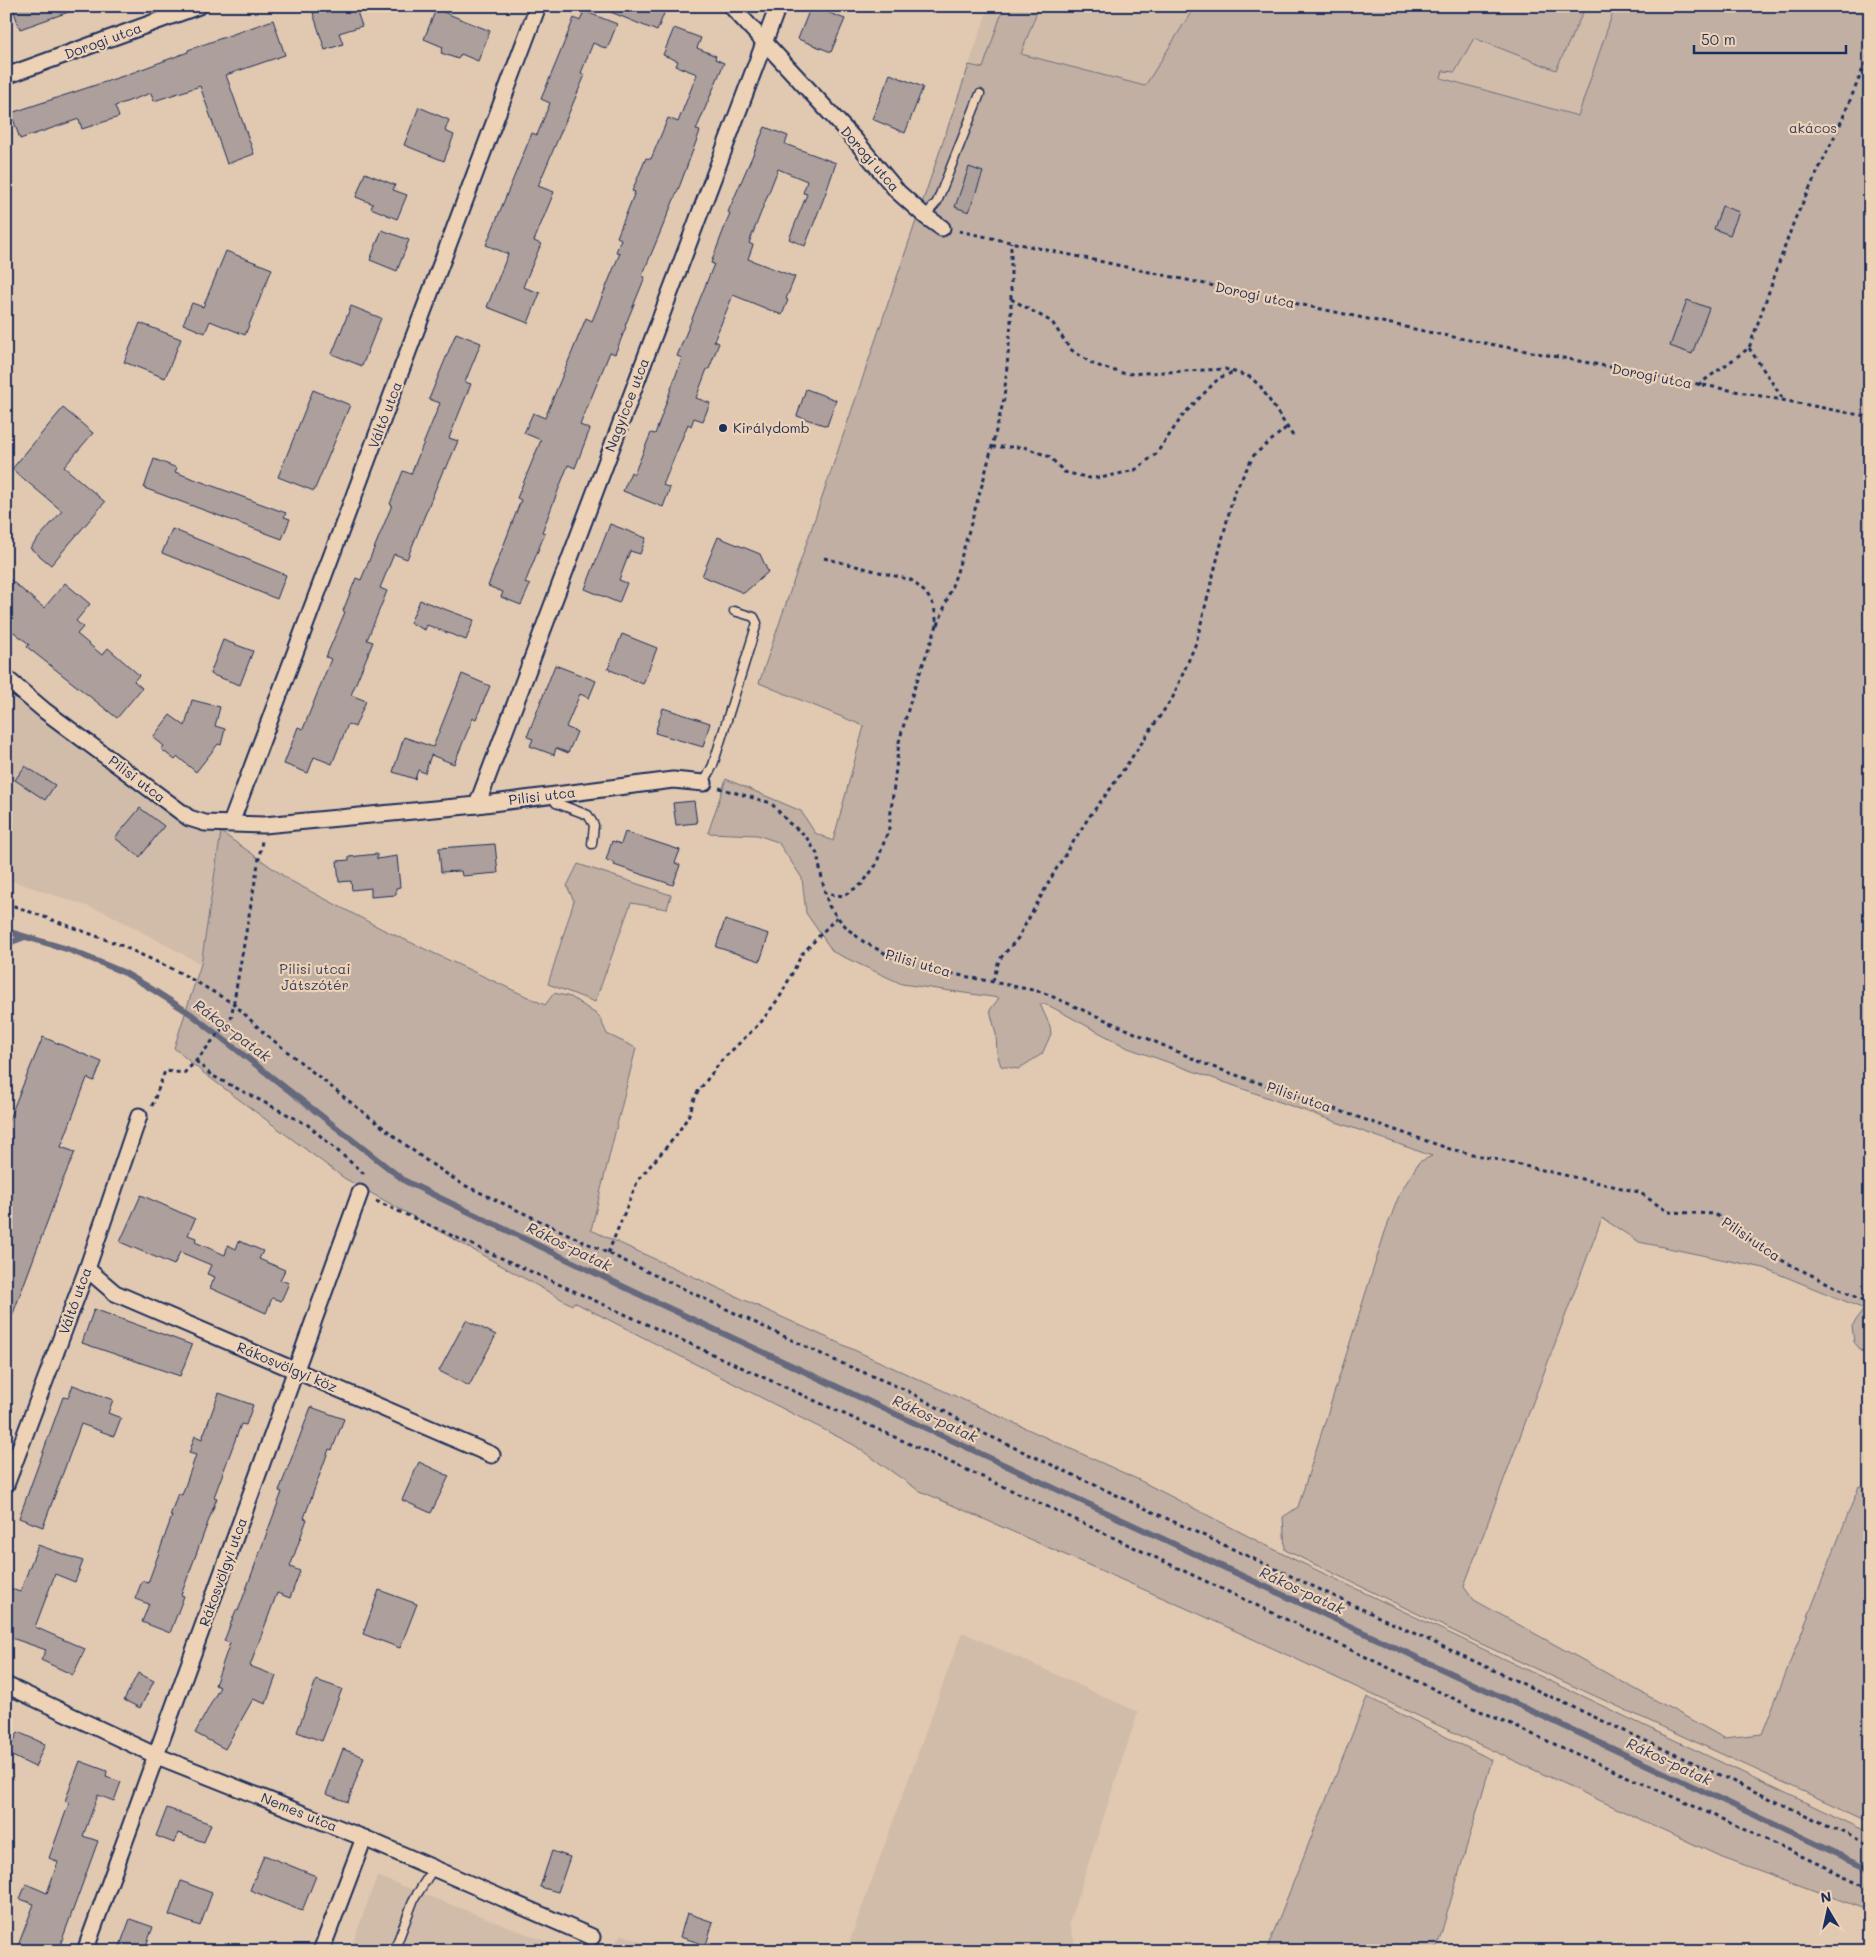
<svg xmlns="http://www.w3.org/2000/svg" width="1876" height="1957" viewBox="0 0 1876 1957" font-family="Mali,sans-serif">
	<rect width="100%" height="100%" fill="#e1c8b0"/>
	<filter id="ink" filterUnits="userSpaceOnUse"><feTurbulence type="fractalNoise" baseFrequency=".02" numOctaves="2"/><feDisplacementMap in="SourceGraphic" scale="10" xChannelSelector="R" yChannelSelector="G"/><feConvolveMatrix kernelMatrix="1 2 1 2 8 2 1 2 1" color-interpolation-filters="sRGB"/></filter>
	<g filter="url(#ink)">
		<g fill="#d1bcaa">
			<polygon points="989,6 1237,6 1198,118 969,65"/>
			<polygon points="1464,6 1615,6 1579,116 1441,78"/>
			<polygon points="6,687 187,824 221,832 201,964 105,912 6,879"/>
			<polygon points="962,1632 1138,1712 1069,1923 1077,1951 846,1951"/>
			<polygon points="377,1876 571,1951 350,1951"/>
			<polygon points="621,1934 668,1951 611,1951"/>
		</g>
		<g fill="#c0afa2" stroke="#6e6f80">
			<polygon points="1004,6 1039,6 1021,54 1145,86 1195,6 1586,6 1556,70 1474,38 1455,72 1443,71 1441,78 1578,116 1615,6 1870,6 1870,1361 1854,1342 1852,1326 1864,1309 1764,1268 1639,1242 1602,1218 1464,1586 1474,1600 1724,1738 1762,1734 1859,1486 1870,1490 1870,1822 1464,1636 1285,1550 1283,1517 1298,1507 1385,1232 1400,1193 1419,1162 1432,1156 1128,1048 1046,1004 1040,1004 1050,1026 1051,1034 1042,1054 1018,1069 1001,1066 997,1053 996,1034 990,1010 999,998 902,984 833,952 806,913 802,878 778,842 757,835 708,833 726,779 801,811 815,833 833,841 864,726 759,683 969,65 983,68"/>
			<polygon points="221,832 291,881 384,930 545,1005 554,993 571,997 599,1016 607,1034 636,1048 591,1230 1137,1479 1285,1555 1870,1833 1870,1911 1717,1855 1197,1613 918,1490 854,1445 574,1302 572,1305 344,1178 201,1071 174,1048 201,964"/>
			<polygon points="578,864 671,895 667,909 631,903 595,1002 548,984 574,901 567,886"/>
			<polygon points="1367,1697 1492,1760 1436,1951 1266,1951"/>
		</g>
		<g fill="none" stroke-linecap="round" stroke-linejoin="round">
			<g stroke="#66697d" stroke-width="6">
				<polyline points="6,931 67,949 99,962 125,973 147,986 191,1014 405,1181 647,1298 1870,1869"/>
				<polyline points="6,944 25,937"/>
			</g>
		</g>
		<g fill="#ad9f9b" stroke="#1b2f5e">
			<polygon points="12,6 76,6 77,9 20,29"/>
			<polygon points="322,6 355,6 362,26 339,33 343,44 325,50 313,13 323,10"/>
			<polygon points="596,6 667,6 657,31"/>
			<polygon points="811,6 845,19 831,52 798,39"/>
			<polygon points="436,9 490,31 478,61 461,54 458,59 441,53 443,47 424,39"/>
			<polygon points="584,11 617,24 607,49 593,43 581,73 585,75 538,186 554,192 534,241 541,244 523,287 540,293 528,323 487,307 508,254 486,245 532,133 537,135 550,103 541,99 556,63 574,18 580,21"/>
			<polygon points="273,20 285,55 226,75 254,154 227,164 200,86 154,101 151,93 115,106 119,117 82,129 79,119 20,139 11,113 126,75 188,52 188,50"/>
			<polygon points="674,28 701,38 697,48 716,56 715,59 724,63 696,130 700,131 680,185 642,276 645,277 625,326 626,327 615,354 610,352 580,425 590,429 575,468 568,465 542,532 545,533 525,583 530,585 521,605 501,597 503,592 488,586 521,500 517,498 541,440 524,433 533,413 545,418 586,318 592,321 620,253 616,252 621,239 617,237 635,192 632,191 646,158 651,159 668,118 678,122 697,74 676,66 678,61 663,55"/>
			<polygon points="890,74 923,87 905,133 872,119"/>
			<polygon points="419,107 449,120 445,131 454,135 444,161 404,145"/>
			<polygon points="765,127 788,136 785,144 836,163 825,195 805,246 789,239 807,194 803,193 807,181 778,169 749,243 753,245 748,259 795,277 786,299 788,300 782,315 733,295 714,341 719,343 709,369 707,369 696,398 710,403 703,421 694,418 691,426 688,424 663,485 670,488 663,507 623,491 631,472 634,474 651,433 655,434 682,358 677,356 714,264 711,263 730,213 728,212"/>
			<polygon points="969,167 983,172 969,212 955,207"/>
			<polygon points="365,173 395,185 393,190 407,195 397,219 371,208 373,204 356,197"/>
			<polygon points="1722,206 1739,212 1730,235 1714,229"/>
			<polygon points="382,230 409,240 397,271 370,260"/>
			<polygon points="226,251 272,269 245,335 210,321 205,333 183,324 192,303 203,307"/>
			<polygon points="1687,300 1709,308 1692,354 1670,346"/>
			<polygon points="351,306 381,318 362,366 332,354"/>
			<polygon points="140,323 181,339 165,378 124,362"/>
			<polygon points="456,333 481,343 465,382 471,384 449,438 458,441 446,469 444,468 407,559 394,554 380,588 387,591 367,640 373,642 351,695 366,701 355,727 348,724 332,764 314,757 308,773 284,764 298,727 303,729 331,659 326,657 345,612 343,611 356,578 361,580 392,505 390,504 403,471 411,474 440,403 429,399"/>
			<polygon points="806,389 836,400 827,426 797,416"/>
			<polygon points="313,390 350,405 314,491 278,477"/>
			<polygon points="63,408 93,433 64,467 105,502 51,565 30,548 62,511 12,469"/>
			<polygon points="154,459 177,468 175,472 286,513 284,517 290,519 282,539 144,488"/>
			<polygon points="610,524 646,538 640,554 630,551 619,580 627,583 619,603 585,589"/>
			<polygon points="172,529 286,575 277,599 162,553"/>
			<polygon points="718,537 760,554 768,572 744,593 702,576"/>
			<polygon points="6,576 44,608 65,583 90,604 76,621 83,627 77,634 102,655 108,648 139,675 134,681 142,688 117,718 27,647 29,644 6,626"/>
			<polygon points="420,600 474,620 466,640 427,625 425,630 410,623"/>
			<polygon points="622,634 657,648 643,684 608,669"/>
			<polygon points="223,640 253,651 240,685 210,674"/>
			<polygon points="555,665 596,681 589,698 580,694 566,727 577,732 568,753 556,748 554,755 530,746 533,739 527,737"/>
			<polygon points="462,674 490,686 476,719 473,718 454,764 431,755 425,773 418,770 415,779 393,772 404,737 433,747"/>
			<polygon points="192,700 220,707 215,726 225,729 221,745 218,744 196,772 178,757 175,760 161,749 164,746 153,737 170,715 185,726"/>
			<polygon points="663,708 710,723 703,747 655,733"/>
			<polygon points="25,766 55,785 45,800 15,780"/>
			<polygon points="694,801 697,823 676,825 673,803"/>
			<polygon points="140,808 164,826 140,857 115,838"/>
			<polygon points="625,832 680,850 675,863 680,865 673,885 614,865 615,863 606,860 612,841 621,844"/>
			<polygon points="495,844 498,873 462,876 461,871 441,872 439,848"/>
			<polygon points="377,854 377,859 397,856 400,887 396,888 396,895 371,897 371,888 352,890 351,881 339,882 337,861 349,860 349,857"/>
			<polygon points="725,920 769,934 760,961 716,947"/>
			<polygon points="43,1037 102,1062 94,1081 87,1078 61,1147 75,1152 62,1182 8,1327 6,1327 6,1126"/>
			<polygon points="141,1195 195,1219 188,1235 196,1238 195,1242 225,1255 228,1245 236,1249 239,1241 263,1251 259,1259 285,1270 280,1280 289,1283 281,1301 272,1298 266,1313 210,1288 215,1277 207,1274 211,1265 180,1252 174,1265 120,1242"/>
			<polygon points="94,1309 192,1345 180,1376 82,1343"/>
			<polygon points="466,1320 496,1335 469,1386 439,1371"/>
			<polygon points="73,1385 113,1400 108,1413 121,1418 114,1436 81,1424 43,1527 19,1518 63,1397 68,1398"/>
			<polygon points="219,1393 253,1405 246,1425 241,1424 214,1497 217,1498 181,1595 184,1596 170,1633 142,1622 149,1604 135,1599 142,1581 148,1583 172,1516 170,1516 178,1493 182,1495 196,1455 189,1453 195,1436 202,1439"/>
			<polygon points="311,1407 344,1419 332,1450 329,1449 304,1518 307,1519 290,1567 300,1571 290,1598 277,1593 250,1666 276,1676 266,1704 253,1699 225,1749 195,1733 220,1687 215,1685 230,1643 224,1641 236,1610 238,1611 282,1492 279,1491"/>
			<polygon points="419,1462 449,1476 431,1513 402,1500"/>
			<polygon points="38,1545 83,1561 75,1582 55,1574 35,1627 85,1649 73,1675 41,1660 46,1650 6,1636 6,1587 20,1592"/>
			<polygon points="379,1590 417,1604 400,1648 363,1634"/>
			<polygon points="138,1673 154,1681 140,1708 124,1700"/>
			<polygon points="316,1680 342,1689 322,1741 297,1732"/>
			<polygon points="18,1732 45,1744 35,1767 8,1754"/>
			<polygon points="343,1749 364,1757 348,1802 326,1794"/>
			<polygon points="80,1761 107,1771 106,1777 121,1782 114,1801 98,1795 83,1836 98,1841 58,1951 16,1951 34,1904 20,1899 26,1884 47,1893 58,1862 49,1858 69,1803 65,1801"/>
			<polygon points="167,1808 211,1824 204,1842 178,1833 174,1843 156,1836"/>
			<polygon points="552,1851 570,1857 558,1892 540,1887"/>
			<polygon points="264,1855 316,1876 302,1911 250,1890"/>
			<polygon points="181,1881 212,1893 200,1926 169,1915"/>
			<polygon points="687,1913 713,1922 706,1945 680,1937"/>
			<polygon points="130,1919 153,1927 144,1951 118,1951"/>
		</g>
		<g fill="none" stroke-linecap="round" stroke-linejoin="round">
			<defs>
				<g id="service">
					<polyline points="925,216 937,202 980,94"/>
					<polyline points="704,783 713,765 757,623 754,617 734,611"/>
					<polyline points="551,795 556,803 588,815 594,825 592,844"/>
					<polyline points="394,1951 414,1899 433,1869"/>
				</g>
				<g id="minor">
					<polyline points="731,6 855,140 898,192 925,216 942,228"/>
					<polyline points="6,76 199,6"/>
					<polyline points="6,678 45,711 189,818 205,823 264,825 477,805 673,780 704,783"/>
					<polyline points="477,805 778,6"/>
					<polyline points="231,823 538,6"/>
					<polyline points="87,1269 115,1293 492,1455"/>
					<polyline points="6,1485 87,1269 139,1116"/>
					<polyline points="6,1685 157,1756 364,1838 592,1937"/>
					<polyline points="85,1951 360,1193"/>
					<polyline points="321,1951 364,1838"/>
				</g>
			</defs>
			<use href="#service" stroke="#1b2f5e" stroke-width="11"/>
			<use href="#minor" stroke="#1b2f5e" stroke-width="19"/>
			<g stroke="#1b2f5e" stroke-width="3" stroke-dasharray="4 4" stroke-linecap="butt">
				<polyline points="959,231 1433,333 1870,417"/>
				<polyline points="1011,299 1052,322 1070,349 1093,364 1108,369 1126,374 1225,369 1250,377 1260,386 1293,436"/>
				<polyline points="1749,348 1783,399"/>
				<polyline points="1698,385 1749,348 1794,221 1839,127 1870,52"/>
				<polyline points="992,447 1024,447 1050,457 1064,472 1090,478 1105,477 1135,470 1156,454 1184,414 1219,378 1234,372"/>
				<polyline points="824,558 911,580 926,593 934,606 937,625 913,692 899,742 889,828 876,865 862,884 843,896 825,893"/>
				<polyline points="938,625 957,572 984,478 1004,399 1011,322 1011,242"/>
				<polyline points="719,788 771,803 789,823 805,835 817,854 825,893 829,906 837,917 849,930 864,942 894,958 939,971 1042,992 1210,1066 1450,1149 1639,1192 1668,1212 1715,1214 1771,1255 1870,1304"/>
				<polyline points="6,903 118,944 181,973 234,1004 263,1032 354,1105 424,1159 462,1184 834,1360 908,1391 985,1434 1870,1845"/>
				<polyline points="993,981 999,960 1018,938 1055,871 1089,817 1111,788 1173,697 1196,643 1234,493 1254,455 1287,427"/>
				<polyline points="196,1061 211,1075 308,1125 363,1173 363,1178"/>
				<polyline points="152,1106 165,1071 184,1073 196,1061 231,1018 262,841"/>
				<polyline points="376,1201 1055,1510 1478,1710 1700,1809 1870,1888"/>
				<polyline points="608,1253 638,1180 675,1137 688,1117 697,1093 722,1060 762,1021 781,995 802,954 837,917"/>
			</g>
			<use href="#service" stroke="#eed2b5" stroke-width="8"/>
			<use href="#minor" stroke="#eed2b5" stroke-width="15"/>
		</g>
	</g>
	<circle fill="#1b2f5e" stroke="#eed2b5" stroke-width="2" cx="723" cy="428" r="5"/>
	<g text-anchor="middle" stroke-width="4.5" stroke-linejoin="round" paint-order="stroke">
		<g font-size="14" fill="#1b2f5e" stroke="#eed2b5">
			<text transform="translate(103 41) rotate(-20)" y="5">Dorogi utca</text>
			<text transform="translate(870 159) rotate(49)" y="5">Dorogi utca</text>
			<text transform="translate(1255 295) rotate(12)" y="5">Dorogi utca</text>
			<text transform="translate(1652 376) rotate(11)" y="5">Dorogi utca</text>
			<text transform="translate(627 405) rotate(-69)" y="5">Nagyicce utca</text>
			<text transform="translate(385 415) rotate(-69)" y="5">Váltó utca</text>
			<text transform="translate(137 779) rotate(37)" y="5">Pilisi utca</text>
			<text transform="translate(542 796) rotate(-7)" y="5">Pilisi utca</text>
			<text transform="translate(918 963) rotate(16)" y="5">Pilisi utca</text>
			<text transform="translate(1299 1097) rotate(19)" y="5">Pilisi utca</text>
			<text transform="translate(1751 1239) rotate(34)" y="5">Pilisi utca</text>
			<text transform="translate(75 1301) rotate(-70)" y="5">Váltó utca</text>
			<text transform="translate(287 1367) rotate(23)" y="5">Rákosvölgyi köz</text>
			<text transform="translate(223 1572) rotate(-70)" y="5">Rákosvölgyi utca</text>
			<text transform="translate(299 1812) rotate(22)" y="5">Nemes utca</text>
		</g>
		<g font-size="14" fill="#344268" stroke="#eed2b5">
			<text x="1813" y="133">akácos</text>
			<text x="315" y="974">Pilisi utcai<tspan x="315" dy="16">Játszótér</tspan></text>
		</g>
		<g font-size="14" fill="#1b2f5e" stroke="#eed2b5" text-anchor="start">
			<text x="733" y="433">Királydomb</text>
		</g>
		<g font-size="15" font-style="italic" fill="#344268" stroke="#eed2b5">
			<text transform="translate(232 1031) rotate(37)" y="5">Rákos-patak</text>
			<text transform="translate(569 1247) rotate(26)" y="5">Rákos-patak</text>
			<text transform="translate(935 1419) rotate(25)" y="5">Rákos-patak</text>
			<text transform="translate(1302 1591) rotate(25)" y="5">Rákos-patak</text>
			<text transform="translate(1669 1762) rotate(25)" y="5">Rákos-patak</text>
		</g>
	</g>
	<rect width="1876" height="1957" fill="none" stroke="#eed2b5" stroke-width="25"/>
	<rect x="12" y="12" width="1851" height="1932" fill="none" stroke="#1b2f5e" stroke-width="2" filter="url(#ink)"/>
	<g transform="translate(1828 1910) rotate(351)" stroke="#eed2b5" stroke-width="4" paint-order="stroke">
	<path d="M0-4L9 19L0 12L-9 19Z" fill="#1b2f5e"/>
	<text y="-8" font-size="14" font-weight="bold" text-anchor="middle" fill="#1b2f5e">N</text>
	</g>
	<path d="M1694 45v8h152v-8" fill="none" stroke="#1b2f5e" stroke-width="2.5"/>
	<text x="1701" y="45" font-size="15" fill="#1b2f5e" stroke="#eed2b5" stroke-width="4" paint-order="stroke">50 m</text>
</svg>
